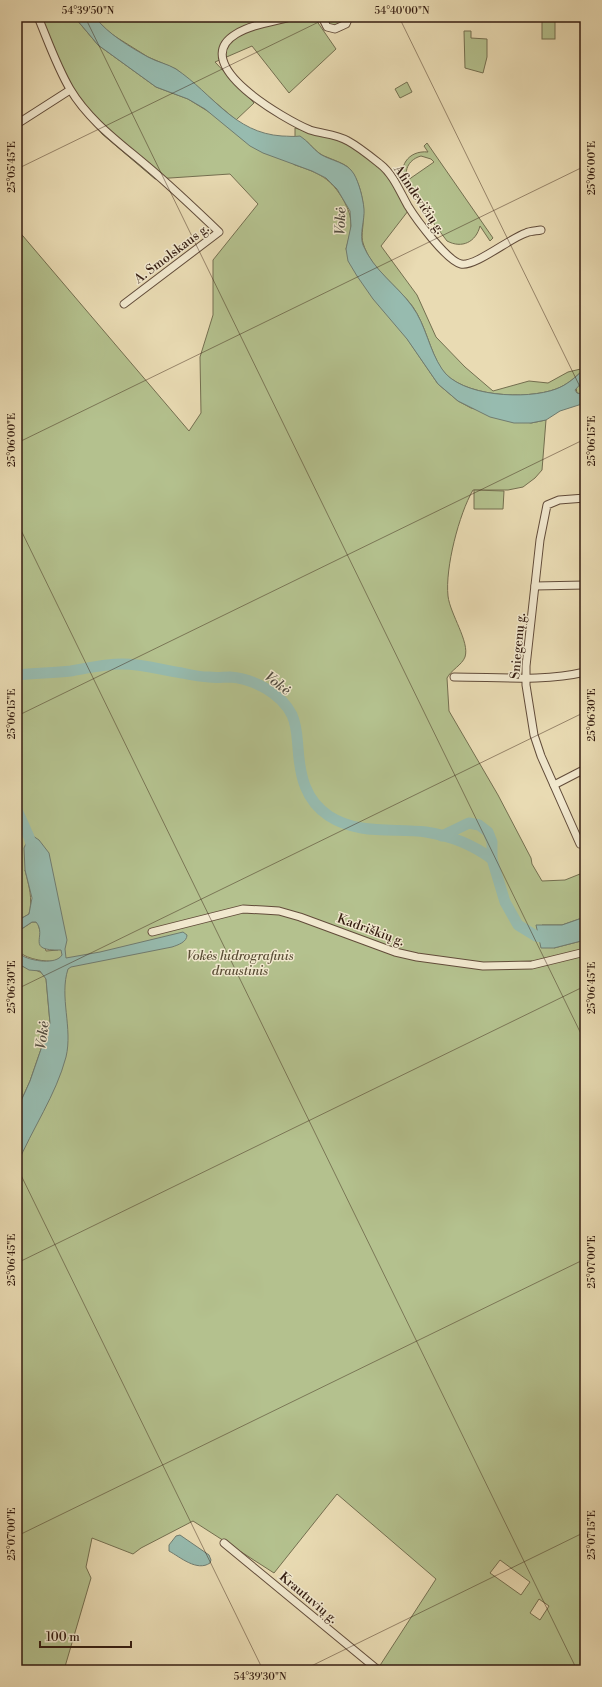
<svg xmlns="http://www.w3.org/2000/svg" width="602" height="1687" viewBox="0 0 602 1687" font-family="'Libre Bodoni',serif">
	<rect width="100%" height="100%" fill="#e9dbb3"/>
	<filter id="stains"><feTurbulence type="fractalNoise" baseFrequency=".005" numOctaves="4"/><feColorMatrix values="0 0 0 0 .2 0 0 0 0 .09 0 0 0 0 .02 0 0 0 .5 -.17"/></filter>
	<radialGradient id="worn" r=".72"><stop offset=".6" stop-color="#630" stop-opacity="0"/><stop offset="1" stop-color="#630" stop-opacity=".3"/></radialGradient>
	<g fill="#b4c18e" stroke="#746f50" fill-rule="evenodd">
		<path d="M36 17H76L77 20 98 45 156 87 188 99 295 165C319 173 331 178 344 201 348 209 351 215 351 225 351 233 348 241 346 249L438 384 458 401 471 408 531 423 546 420 542 470 535 478 523 487 508 490H473C459 514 445 568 448 596 450 614 470 642 465 657 462 665 451 670 447 678L449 711 498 795 531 858 532 864 542 881 565 880 585 872V917L562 925H542L554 948 585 940V1670H377L436 1579 337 1494 274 1573 193 1521 141 1548 133 1554 92 1538 86 1567 91 1578 64 1670H17V1146L61 1052 53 961C44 962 20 958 17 948 16 943 17 937 17 932L32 922H36L38 924 46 951 58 950 25 870C29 886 33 899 29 914L17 921V229L189 431 201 413 200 357 213 315V260L258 204 230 174 155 179 102 134 68 90ZM500 1560 530 1582 521 1595 490 1573ZM539 1599 549 1606 540 1620 530 1613Z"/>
		<polygon points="95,17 314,17 336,49 289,93 252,46 215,62 254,103 236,120 176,69 148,57 116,37 106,30"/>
		<path d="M324 17H344C341 24 337 26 329 25Z"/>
		<rect x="542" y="20" width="13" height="19"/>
		<polygon points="464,31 471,31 471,38 487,39 487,57 483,73 465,68"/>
		<polygon points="407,82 412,92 400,98 395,89"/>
		<path d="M295 128 344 142 378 166 388 177 408 211 381 246 417 295 436 337 465 367 493 391 529 381 548 383 568 372 585 368C576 377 567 385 556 389 527 400 462 397 442 370 430 352 426 326 413 307 397 285 371 270 363 243 361 236 363 229 363 222 365 205 361 182 349 168 344 163 328 158 322 155 309 147 311 140 295 137Z"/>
		<path d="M427 143 493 238 490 241 480 226C476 242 462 249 447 241L405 185C397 167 408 150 428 152L424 146ZM421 156 431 159 434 162 408 180C403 169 410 159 421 156Z"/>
		<polygon points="585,379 585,395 577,393 576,388"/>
		<polygon points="474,490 504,491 503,509 474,509"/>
		<path d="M17 963C27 971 40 967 46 978L50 1023 30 1081 17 1110Z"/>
	</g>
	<g fill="#97bbaf" stroke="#707c70">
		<path d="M76 17H95C108 34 130 47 148 57 157 62 168 64 176 69 213 94 234 133 282 136 288 136 294 137 300 136 308 141 313 149 320 154 331 161 347 162 354 174 359 183 363 198 364 209 365 220 359 234 363 245 374 271 396 284 412 306 426 325 429 350 442 369 460 397 527 400 556 389 567 385 576 377 585 368V379L575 390 577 393 585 395V403L560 411 546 420 531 423H514L490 417 458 401 438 384 407 339 373 299 357 276 348 261 346 249 351 226 350 211 337 189 326 178 312 171 263 153 250 146 205 109 188 99 156 87 98 45 77 20Z"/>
		<path d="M33 836 39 840 49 853 67 940 65 949 66 958 100 952 183 932 187 935C187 942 178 945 172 947L71 967 68 969C59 997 73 1028 66 1057 56 1095 32 1129 17 1165V1110L30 1081 50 1023 46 979 40 971 29 970 17 963V948C19 951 21 954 23 956 32 961 56 965 62 955L61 950C24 951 48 936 36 922H32L17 932V921L29 914 32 898 25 870 24 848 29 837Z"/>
		<polygon points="585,917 585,940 554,948 541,948 536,925 562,925"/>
		<path d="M180 1535 209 1555 211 1560 210 1563C197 1572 180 1557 169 1551V1545L176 1536Z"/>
	</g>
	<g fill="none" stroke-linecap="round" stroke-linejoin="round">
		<g stroke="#97bbaf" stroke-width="11">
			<path d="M17 675C35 673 53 673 71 671 88 668 105 664 122 664 143 664 162 670 182 673 191 675 200 677 209 677 216 678 223 677 230 677 254 679 281 693 292 715 297 726 297 737 298 748 300 776 305 800 329 816 358 835 394 828 426 832 452 836 472 844 492 859"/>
			<polyline points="17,810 29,837 33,851"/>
			<polyline points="442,836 469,823 479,825 488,832 492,842 492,859 505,902 518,925 536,936 553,939"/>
		</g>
		<defs>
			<g id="street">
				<path d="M38 17C48 41 57 67 70 89 89 121 120 143 147 166 172 187 195 209 219 232L124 304"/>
				<path d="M291 17C273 22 252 24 236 34 186 64 286 120 310 130 322 134 336 134 348 141 359 147 370 156 380 164 393 174 400 192 408 206 416 219 447 261 461 264 475 267 510 238 526 233 530 231 536 231 541 230"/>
				<polyline points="322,17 327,27 335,29 346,24 349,17"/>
				<polyline points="17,124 70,90"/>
				<polyline points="535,586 585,585"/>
				<path d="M454 677C497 677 543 682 585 672"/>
				<polyline points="554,785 585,769"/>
				<polyline points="580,844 541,756 534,735 526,685 526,666 540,540 547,505 559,500 585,498"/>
				<polyline points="152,932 243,909 263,910 279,911 300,917 395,952 417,957 483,966 532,965 585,952"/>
				<polyline points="224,1543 378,1670"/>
			</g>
		</defs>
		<use href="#street" stroke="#624c3a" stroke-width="9"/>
		<use href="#street" stroke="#f1e8ce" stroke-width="7"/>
	</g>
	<path fill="none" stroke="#351d11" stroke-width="1" stroke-opacity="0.45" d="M85 17 585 1042M399 17 585 397M17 169 329 17M17 443 585 166M17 522 577 1670M17 716 585 439M17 989 585 712M17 1167 263 1670M17 1263 585 986M17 1536 585 1259M303 1670 585 1532"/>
	<g text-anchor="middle" stroke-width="3" stroke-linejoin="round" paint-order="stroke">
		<g font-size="13" fill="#351d11" stroke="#f1e8ce">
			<text transform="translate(420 199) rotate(56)" y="5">Afindevičių g.</text>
			<text transform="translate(171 253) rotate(-37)" y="5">A. Smolskaus g.</text>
			<text transform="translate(517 646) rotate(-85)" y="5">Sniegenų g.</text>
			<text transform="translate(371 929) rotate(20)" y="5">Kadriškių g.</text>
			<text transform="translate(309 1597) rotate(40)" y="5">Krautuvių g.</text>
		</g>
		<g font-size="13" font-style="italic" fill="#5b4e36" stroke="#f1e8ce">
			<text x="240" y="960">Vokės hidrografinis<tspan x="240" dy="15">draustinis</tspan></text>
		</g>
		<g font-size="14" font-style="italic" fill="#524c40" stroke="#f1e8ce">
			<text transform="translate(340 221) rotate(-89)" y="5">Vokė</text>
			<text transform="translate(278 683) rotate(37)" y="5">Vokė</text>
			<text transform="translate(42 1035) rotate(-83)" y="5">Vokė</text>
		</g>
	</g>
	<rect width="602" height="1687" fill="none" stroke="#e9dbb3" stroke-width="44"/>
	<path d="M40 1641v6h91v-6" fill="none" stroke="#351d11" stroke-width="2"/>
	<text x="46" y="1641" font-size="12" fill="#351d11" stroke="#f1e8ce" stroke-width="3" paint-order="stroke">100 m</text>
	<rect x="22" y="22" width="558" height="1643" fill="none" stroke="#351d11" stroke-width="1.5"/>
	<g font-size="10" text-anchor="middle" fill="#351d11">
		<text x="88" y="14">54°39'50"N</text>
		<text x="402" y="14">54°40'00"N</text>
		<text transform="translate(11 167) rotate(-90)" y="4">25°05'45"E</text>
		<text transform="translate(591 168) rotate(-90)" y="4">25°06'00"E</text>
		<text transform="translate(11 440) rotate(-90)" y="4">25°06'00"E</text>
		<text transform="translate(591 441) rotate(-90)" y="4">25°06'15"E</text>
		<text transform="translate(11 714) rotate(-90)" y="4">25°06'15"E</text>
		<text transform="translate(591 715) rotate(-90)" y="4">25°06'30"E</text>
		<text transform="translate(11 987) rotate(-90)" y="4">25°06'30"E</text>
		<text transform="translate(591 988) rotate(-90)" y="4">25°06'45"E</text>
		<text transform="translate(11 1260) rotate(-90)" y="4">25°06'45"E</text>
		<text transform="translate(591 1262) rotate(-90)" y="4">25°07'00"E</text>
		<text transform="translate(11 1534) rotate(-90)" y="4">25°07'00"E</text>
		<text transform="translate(591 1535) rotate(-90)" y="4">25°07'15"E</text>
		<text x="260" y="1680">54°39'30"N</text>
	</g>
	<rect width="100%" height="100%" filter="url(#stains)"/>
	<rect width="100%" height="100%" fill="url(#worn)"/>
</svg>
